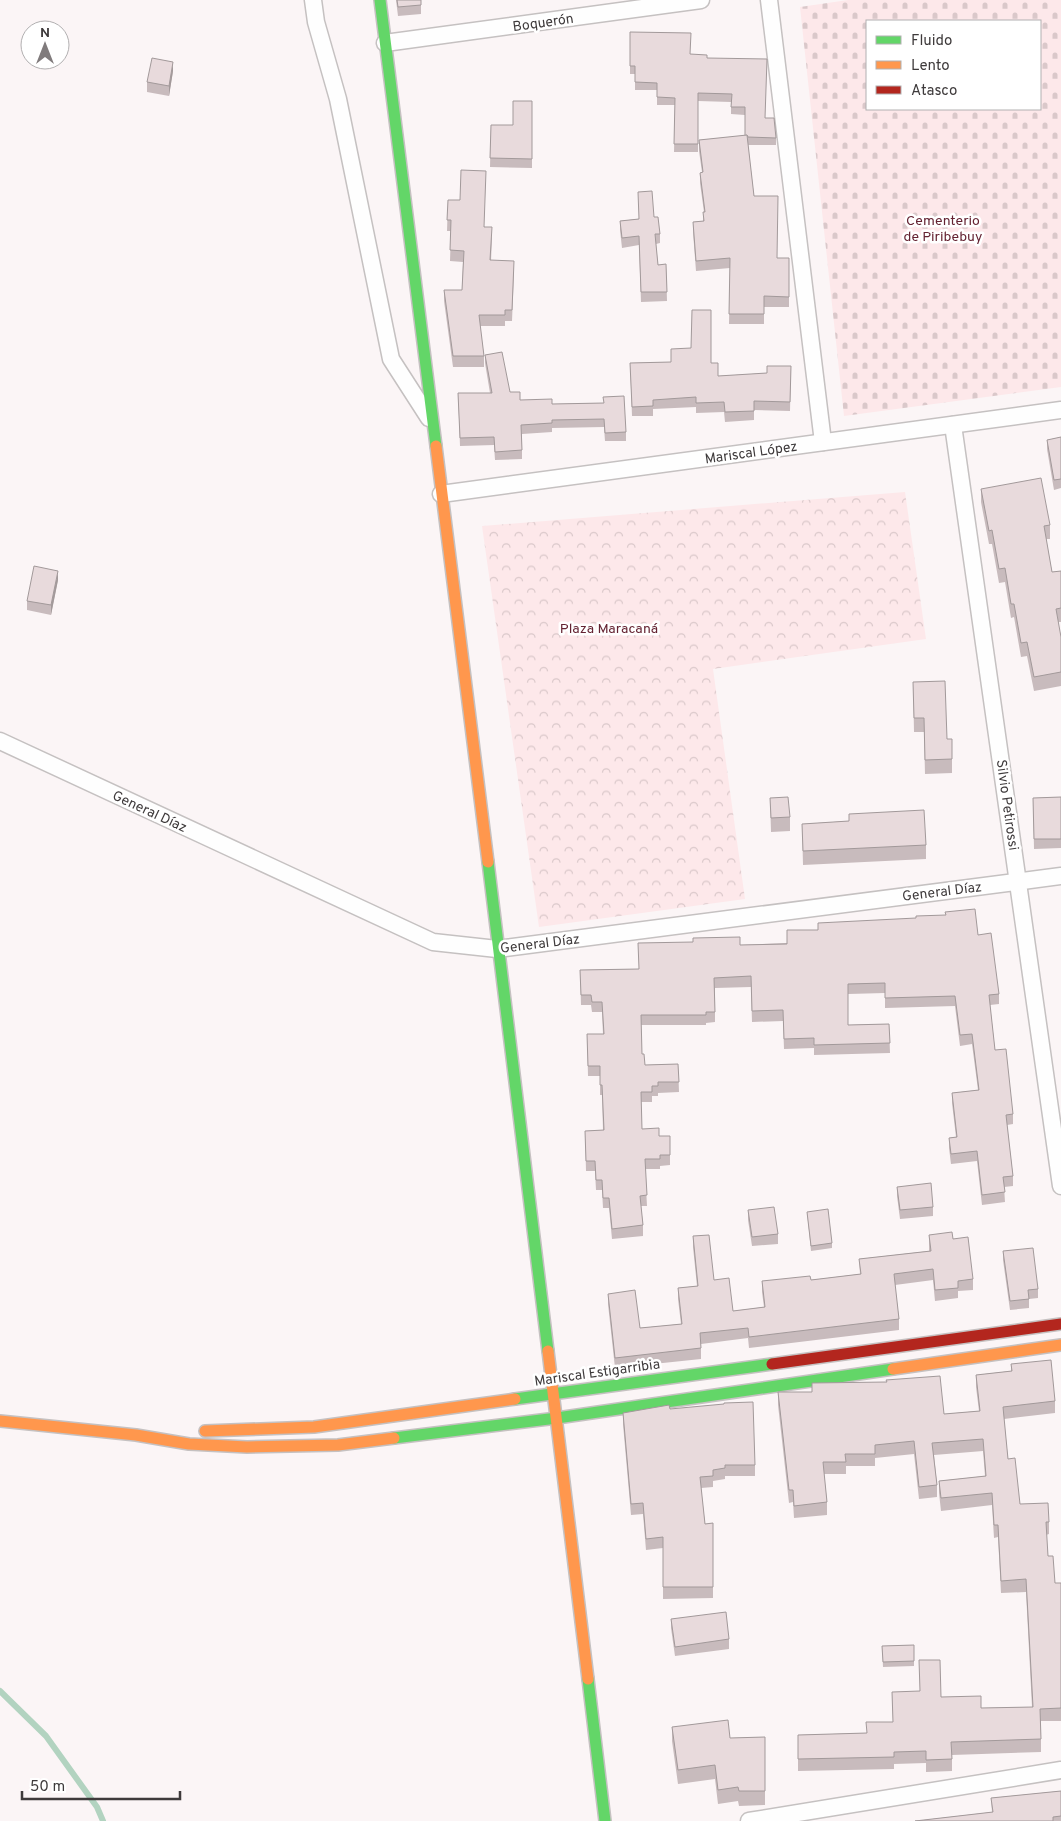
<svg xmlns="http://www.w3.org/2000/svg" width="1061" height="1821" viewBox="0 0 1061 1821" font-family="Overpass,sans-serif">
	<defs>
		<pattern id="cemetery-stones" width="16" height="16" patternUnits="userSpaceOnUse" patternTransform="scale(1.25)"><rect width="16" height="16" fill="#fde8ea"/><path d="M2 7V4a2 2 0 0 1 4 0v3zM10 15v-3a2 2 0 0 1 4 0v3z" fill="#dac8ca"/></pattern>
		<pattern id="park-crowns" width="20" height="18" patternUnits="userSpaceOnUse" patternTransform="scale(1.25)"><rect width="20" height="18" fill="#fde8ea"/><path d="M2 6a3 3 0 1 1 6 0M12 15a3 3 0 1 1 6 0" fill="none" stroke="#dac8ca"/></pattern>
	</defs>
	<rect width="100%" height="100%" fill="#fbf5f6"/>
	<path fill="url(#cemetery-stones)" fill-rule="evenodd" d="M848 0H1061V387L844 416 800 7ZM867 21H1040V109H867Z"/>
	<polygon fill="url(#park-crowns)" points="905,492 926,639 713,669 745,899 539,927 482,526"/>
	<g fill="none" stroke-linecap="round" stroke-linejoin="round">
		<polyline stroke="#b2d3c0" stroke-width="6" points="0,1691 46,1736 97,1807 103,1821"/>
		<defs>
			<g id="street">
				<polyline points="313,0 316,22 338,99 391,359 429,418"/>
				<polyline points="769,0 823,442"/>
				<polyline points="385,43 701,0"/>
				<polyline points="953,425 1061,1186"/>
				<polyline points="441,494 1061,410"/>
				<polyline points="0,741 433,942 497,949 1061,876"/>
				<polyline points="749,1821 1061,1770"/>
			</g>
			<g id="fast">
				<polyline points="380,0 436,446"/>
				<polyline points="488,862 548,1351"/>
				<polyline points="515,1399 772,1364"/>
				<polyline points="394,1438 557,1418 893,1369"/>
				<polyline points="588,1679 605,1821"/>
			</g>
			<g id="slow">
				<polyline points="436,446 488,862"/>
				<polyline points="548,1351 588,1679"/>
				<polyline points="893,1369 1061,1345"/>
				<polyline points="0,1421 136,1435 189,1444 247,1447 338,1445 394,1438"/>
				<polyline points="205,1431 314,1427 515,1399"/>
			</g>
			<polyline id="jam" points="772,1364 1061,1324"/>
		</defs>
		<use href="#street" stroke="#c5c1c1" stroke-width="19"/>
		<use href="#fast" stroke="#c5c1c1" stroke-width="14"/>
		<use href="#slow" stroke="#c5c1c1" stroke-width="14"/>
		<use href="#jam" stroke="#c5c1c1" stroke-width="14"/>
		<use href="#street" stroke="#fefefe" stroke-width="16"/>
		<use href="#fast" stroke="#63d668" stroke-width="11"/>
		<use href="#slow" stroke="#ff974d" stroke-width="11"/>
		<use href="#jam" stroke="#b3261e" stroke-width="11"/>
	</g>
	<g fill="#c8bbbd">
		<polygon points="396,0 421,0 421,14 398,16"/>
		<polygon points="630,32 690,54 707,58 765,118 776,138 776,145 748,145 754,196 777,258 789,258 789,307 764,307 764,324 729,324 730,268 696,271 693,232 693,222 703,221 704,212 700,183 700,173 702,172 699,151 699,140 745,136 745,115 731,114 731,102 698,101 698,152 674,152 675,105 657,105 657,90 635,90 635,74 630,74"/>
		<polygon points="173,71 169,96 147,92 147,82"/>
		<polygon points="532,101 532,168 490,167 491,125 513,125"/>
		<polygon points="448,200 485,227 492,238 491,261 514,272 512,321 505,321 505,326 480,326 484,356 484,367 453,367 444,301 444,290 462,290 463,262 450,261 451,231 447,231"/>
		<polygon points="654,217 660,234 660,243 656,244 658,265 666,264 667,301 641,302 639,245 622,248 620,230 620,221"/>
		<polygon points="671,349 711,363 718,376 767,373 791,366 790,411 754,410 754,420 725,422 724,412 696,413 696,407 653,409 653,416 632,416 630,363 671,362"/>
		<polygon points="485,355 510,392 520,400 552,404 603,403 626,432 626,441 605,441 604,427 552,428 552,432 522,434 522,459 495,460 494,445 460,446 458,393 490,393 485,363"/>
		<polygon points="1061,437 1061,488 1054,490 1047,449 1047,440"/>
		<polygon points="981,489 1050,525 1050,539 1046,539 1052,572 1061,571 1061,622 1058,622 1061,637 1061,686 1034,691 1027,656 1021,657 1014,617 1011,618 1005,582 999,583 992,544 989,544 981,502"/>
		<polygon points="58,580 51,615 27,610 27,601"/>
		<polygon points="913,682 947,739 952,759 952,773 925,774 924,732 914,732"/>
		<polygon points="1061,797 1061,848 1034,849 1033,798"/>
		<polygon points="770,798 790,817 790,831 771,832"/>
		<polygon points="849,821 926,845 926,859 803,865 802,824"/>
		<polygon points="978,935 999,994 999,1004 990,1005 995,1050 1013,1114 1013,1124 1007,1125 1013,1176 1013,1186 1004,1187 1005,1202 982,1205 977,1161 951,1164 949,1148 949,1138 956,1137 952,1103 952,1093 978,1090 972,1044 960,1046 955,1006 885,1008 885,993 848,994 848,1025 889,1024 890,1053 814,1055 814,1048 784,1049 783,1021 752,1022 751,987 715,988 715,1022 706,1023 706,1025 641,1025 642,1054 645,1065 678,1064 679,1092 658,1093 658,1096 652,1096 652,1102 641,1102 642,1129 659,1136 670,1136 670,1165 660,1166 660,1169 645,1169 647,1206 641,1206 643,1225 643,1236 612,1239 609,1208 603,1208 602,1190 596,1190 595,1171 586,1171 585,1131 603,1130 602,1095 600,1095 600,1076 588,1076 587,1034 603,1034 602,1012 592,1012 591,1005 581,1005 580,970 639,969 740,945"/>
		<polygon points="897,1187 933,1207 933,1216 900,1219 897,1196"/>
		<polygon points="748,1210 778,1234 778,1244 752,1246 748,1220"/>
		<polygon points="807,1212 832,1243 832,1248 811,1251"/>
		<polygon points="929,1235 953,1239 973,1279 973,1290 958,1291 958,1298 935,1301 933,1280 895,1285 899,1319 899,1330 749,1348 748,1338 701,1344 701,1359 615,1368 608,1304 608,1294 640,1328 681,1324 678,1299 678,1288 697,1286 693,1247 693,1236 714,1280 733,1311 764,1307 762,1292 762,1281 811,1280 860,1274 859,1259 929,1251"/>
		<polygon points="1003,1251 1038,1289 1038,1298 1029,1299 1029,1308 1010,1310 1003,1260"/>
		<polygon points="1011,1364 1055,1401 1055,1413 1004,1419 1008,1459 1020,1504 1049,1522 1049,1534 1046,1535 1048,1556 1055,1583 1061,1583 1061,1721 1041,1721 1041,1752 952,1755 952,1771 926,1772 926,1763 894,1764 894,1769 798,1771 798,1735 866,1733 893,1722 892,1692 941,1697 981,1708 1032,1707 1026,1592 1001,1593 998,1537 994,1538 992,1505 941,1511 939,1493 939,1481 985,1476 983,1451 934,1455 937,1485 937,1497 919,1499 914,1454 875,1458 875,1466 846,1466 846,1474 824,1474 827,1502 827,1515 794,1518 793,1502 789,1503 778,1405 778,1392 944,1414 979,1411 976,1387 976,1375 1011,1371"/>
		<polygon points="670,1409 755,1465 755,1476 725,1476 725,1479 713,1481 713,1487 701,1488 705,1524 713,1523 713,1598 663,1599 663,1548 646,1550 643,1514 631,1515 623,1424 623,1413"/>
		<polygon points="671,1619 729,1639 729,1649 675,1656 671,1628"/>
		<polygon points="914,1645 914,1666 883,1667 882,1646"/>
		<polygon points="672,1727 730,1738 765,1737 765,1805 739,1806 738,1801 718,1804 715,1779 678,1784 672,1741"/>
		<polygon points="1061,1791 1061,1821 915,1821 992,1812 991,1798"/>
	</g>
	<g fill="#a2999a">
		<polygon points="173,62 173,71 169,96 169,86"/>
		<polygon points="58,571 58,580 51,615 51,605"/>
	</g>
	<g fill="#e8dadc" stroke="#a2999a">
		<polygon points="397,0 421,0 421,5 398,7"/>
		<polygon points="630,32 691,33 690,54 707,55 707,58 767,59 765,118 774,118 776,138 748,137 747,135 745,136 745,107 731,107 732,94 698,93 698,144 674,144 675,98 657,97 657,83 635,82 635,66 630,66"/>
		<polygon points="152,58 173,62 169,86 147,82"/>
		<polygon points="513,101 532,101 532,159 490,158 491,125 513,125"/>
		<polygon points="747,135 754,196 778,196 777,258 789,258 789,297 764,296 764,314 729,314 730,258 696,261 693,222 704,221 703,212 705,212 700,173 703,172 699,140"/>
		<polygon points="461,170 486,171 484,227 492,227 490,260 514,261 512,310 505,310 505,315 479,315 484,356 453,356 444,290 462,290 464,251 450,250 451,220 447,220 448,200 460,200"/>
		<polygon points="652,191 654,217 658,217 660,234 655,234 658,265 666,264 667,292 641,292 639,236 622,238 620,221 639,219 638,192"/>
		<polygon points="692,310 711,310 711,363 718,363 718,376 767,373 767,366 791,366 790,402 754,401 754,411 725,412 724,402 696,403 696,397 653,400 653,406 632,407 630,363 671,362 671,349 691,348"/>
		<polygon points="502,352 510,392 520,392 520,400 552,399 552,404 604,403 603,397 624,396 626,432 605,433 604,419 552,420 552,423 521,425 522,450 495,452 494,437 460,438 458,393 492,393 485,355"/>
		<polygon points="1061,437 1061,479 1054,480 1047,440"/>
		<polygon points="1041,478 1050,525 1044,526 1052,572 1061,571 1061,608 1056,609 1061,637 1061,672 1034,677 1027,642 1021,643 1014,604 1011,604 1005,568 999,569 992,530 989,531 981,489"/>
		<polygon points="34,566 58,571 51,605 27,601"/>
		<polygon points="945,681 947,739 952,739 952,759 925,760 924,718 914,718 913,682"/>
		<polygon points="788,797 790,817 771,818 770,798"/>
		<polygon points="1061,797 1061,839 1034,839 1033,798"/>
		<polygon points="924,810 926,845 803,851 802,824 849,821 849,814"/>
		<polygon points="975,909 978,935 991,933 999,994 989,995 995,1050 1006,1049 1013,1114 1006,1115 1013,1176 1003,1177 1005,1192 982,1195 977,1151 951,1154 949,1138 957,1137 952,1093 979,1090 972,1034 960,1035 955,996 885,998 885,983 848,984 848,1025 889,1024 890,1043 814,1045 814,1038 784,1039 783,1010 752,1011 751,976 714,978 715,1012 706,1012 706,1015 641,1015 642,1054 644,1054 645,1065 678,1064 679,1082 658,1082 658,1086 652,1086 652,1092 641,1092 642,1129 659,1128 659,1136 670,1136 670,1155 660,1155 660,1159 645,1159 647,1195 640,1196 643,1225 612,1229 609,1198 603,1198 602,1180 596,1180 595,1161 586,1161 585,1131 604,1130 602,1085 600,1085 600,1066 588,1066 587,1034 604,1034 602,1002 592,1002 591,995 581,995 580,970 639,969 638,943 693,942 693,938 740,937 740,945 787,944 787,930 818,930 818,923 916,918 916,916 946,915 945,912"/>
		<polygon points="931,1183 933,1207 900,1210 897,1187"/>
		<polygon points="774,1207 778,1234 752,1237 748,1210"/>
		<polygon points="828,1209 832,1243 811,1246 807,1212"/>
		<polygon points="952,1232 953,1239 968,1237 973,1279 958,1281 958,1288 935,1290 933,1269 894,1274 899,1319 749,1337 748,1328 700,1333 701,1348 615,1358 608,1294 635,1290 640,1328 682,1324 678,1288 698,1286 693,1236 709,1235 714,1280 729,1278 733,1311 765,1307 762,1281 810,1276 811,1280 861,1274 859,1259 931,1251 929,1235"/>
		<polygon points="1033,1248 1038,1289 1028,1290 1029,1299 1010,1301 1003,1251"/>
		<polygon points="1051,1360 1055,1401 1003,1407 1008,1459 1015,1458 1020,1504 1048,1503 1049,1522 1046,1522 1048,1556 1053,1556 1055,1583 1061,1583 1061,1708 1040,1709 1041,1739 951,1742 952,1759 926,1760 926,1751 894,1752 894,1757 798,1759 798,1735 867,1733 866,1722 893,1722 892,1692 920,1691 919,1660 940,1660 941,1697 981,1696 981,1708 1033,1707 1026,1579 1001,1581 998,1525 994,1525 992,1493 941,1498 939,1481 986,1476 983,1439 932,1443 937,1485 919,1487 914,1441 875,1445 875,1454 845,1454 846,1462 823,1462 827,1502 794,1506 793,1490 789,1490 778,1392 812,1392 812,1383 887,1382 886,1380 940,1376 944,1414 980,1411 976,1375 1012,1371 1011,1364"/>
		<polygon points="753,1402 755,1465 725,1465 725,1468 713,1470 713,1476 700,1477 705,1524 713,1523 713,1587 663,1587 663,1537 646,1539 643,1503 631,1504 623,1413 669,1405 670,1409 724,1404 724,1403"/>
		<polygon points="726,1612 729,1639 675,1647 671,1619"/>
		<polygon points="914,1645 914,1661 883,1662 882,1646"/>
		<polygon points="728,1720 730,1738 765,1737 765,1791 739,1791 738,1787 718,1790 715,1765 678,1770 672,1727"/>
		<polygon points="1061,1791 1061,1816 1053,1817 1053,1821 915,1821 993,1812 991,1798"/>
	</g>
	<g text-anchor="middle" stroke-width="5" stroke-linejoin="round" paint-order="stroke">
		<g font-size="14" fill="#3e3a3b" stroke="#fff">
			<text transform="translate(543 22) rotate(-8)" y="5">Boquerón</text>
			<text transform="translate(751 452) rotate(-8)" y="5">Mariscal López</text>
			<text transform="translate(1008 805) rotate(82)" y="5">Silvio Petirossi</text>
			<text transform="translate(150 811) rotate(25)" y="5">General Díaz</text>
			<text transform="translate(942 891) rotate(-7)" y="5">General Díaz</text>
			<text transform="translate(540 943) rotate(-7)" y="5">General Díaz</text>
			<text transform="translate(597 1372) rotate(-8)" y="5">Mariscal Estigarribia</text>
		</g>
		<g font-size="14" fill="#642332" stroke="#fff">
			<text x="943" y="225">Cementerio<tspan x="943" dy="16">de Piribebuy</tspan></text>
			<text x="609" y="633">Plaza Maracaná</text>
		</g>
	</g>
	<rect x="866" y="20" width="175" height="90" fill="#ffffff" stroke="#b2b0b1"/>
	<rect x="876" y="36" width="25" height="8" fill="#63d668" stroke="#b2b0b1"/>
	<text x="911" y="45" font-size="15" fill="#3e3a3b">Fluido</text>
	<rect x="876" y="61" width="25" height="8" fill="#ff974d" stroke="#b2b0b1"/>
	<text x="911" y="70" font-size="15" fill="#3e3a3b">Lento</text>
	<rect x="876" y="86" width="25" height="8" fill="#b3261e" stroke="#b2b0b1"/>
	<text x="911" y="95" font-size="15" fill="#3e3a3b">Atasco</text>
	<g transform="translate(45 45)"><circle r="24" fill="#ffffff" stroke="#b2b0b1"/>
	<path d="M0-4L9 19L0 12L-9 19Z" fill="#807b7c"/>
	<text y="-8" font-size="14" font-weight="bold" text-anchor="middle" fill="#3e3a3b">N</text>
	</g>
	<path d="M22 1791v8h158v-8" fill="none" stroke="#3e3a3b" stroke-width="2.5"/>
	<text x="30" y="1791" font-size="15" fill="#3e3a3b" stroke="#ffffff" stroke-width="4" paint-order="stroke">50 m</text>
</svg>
